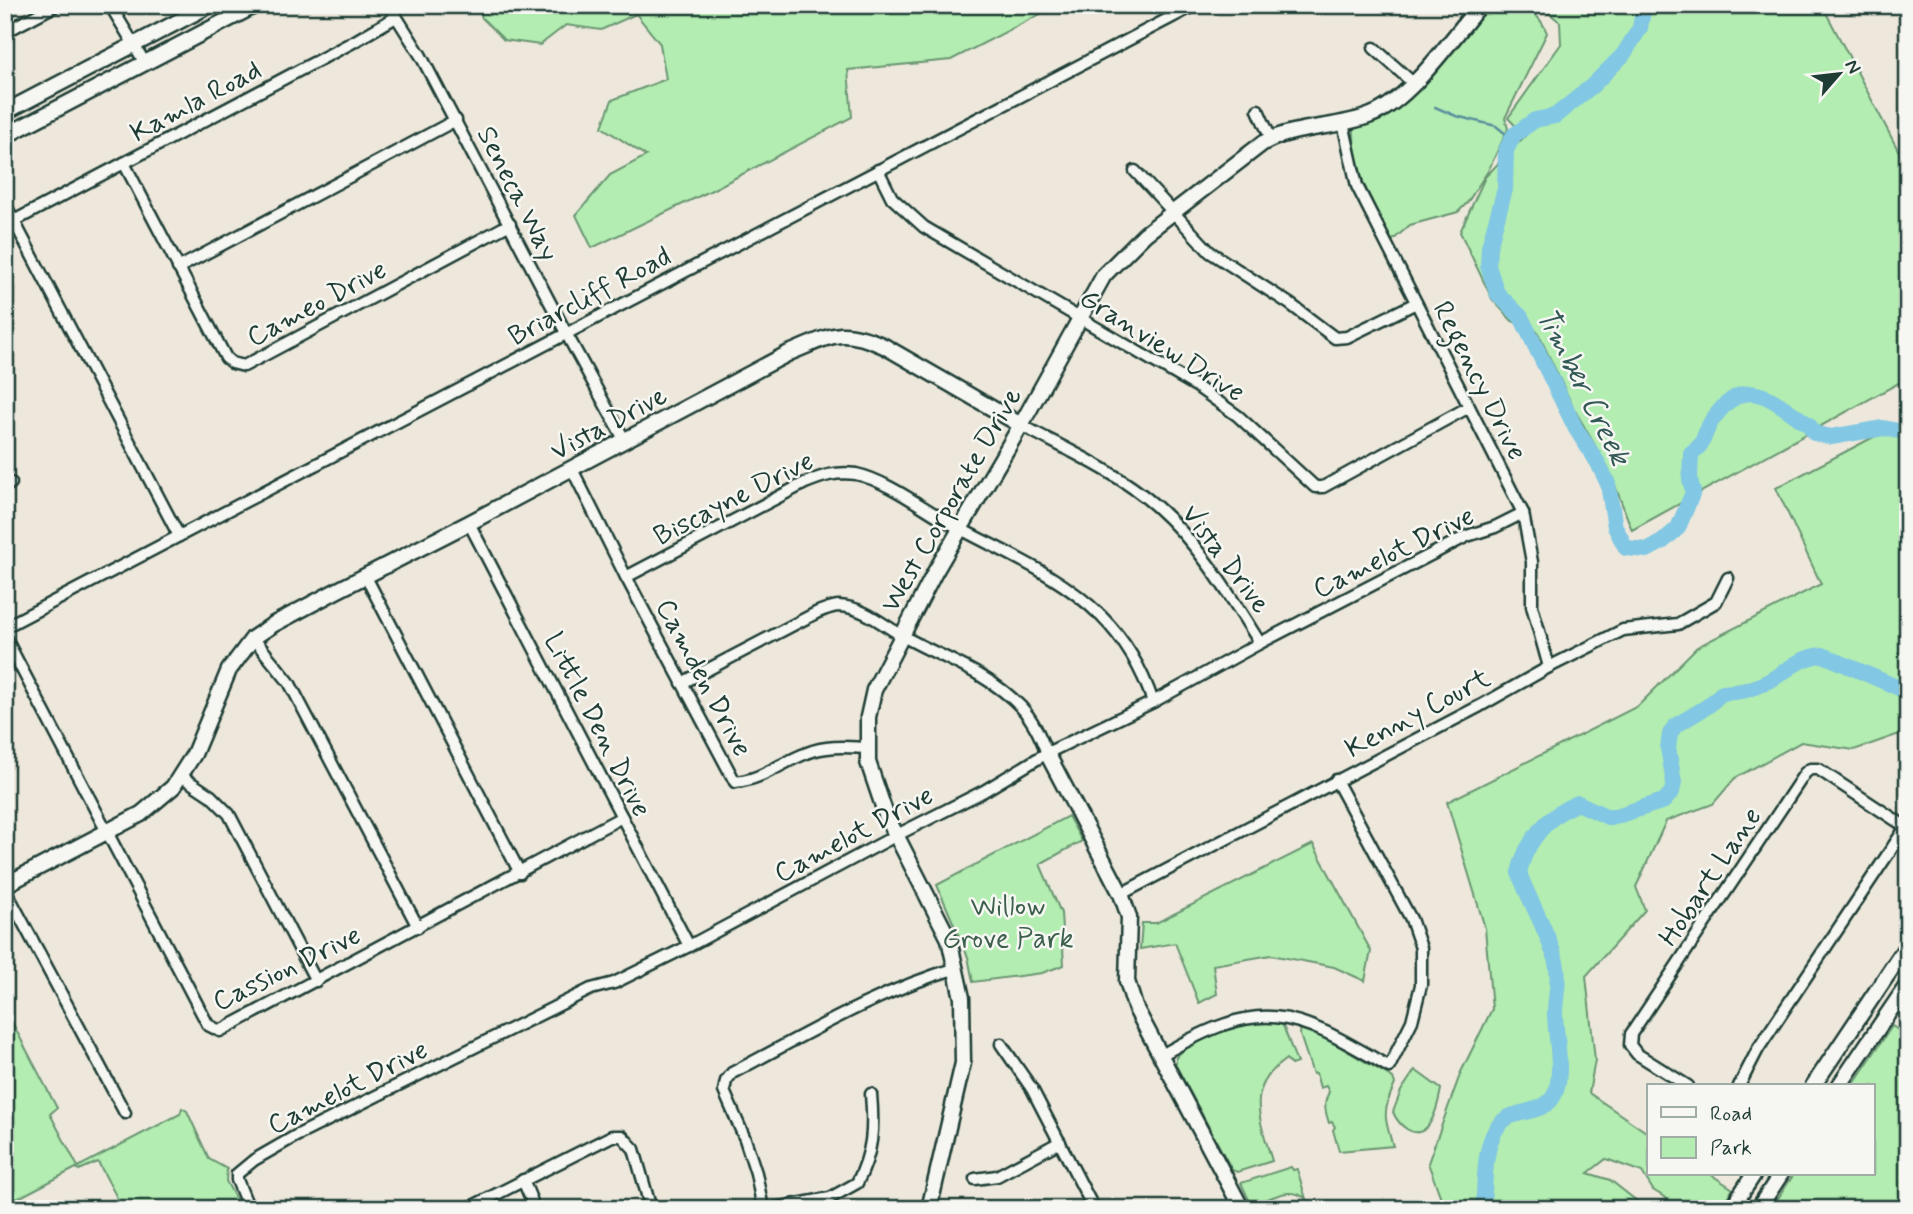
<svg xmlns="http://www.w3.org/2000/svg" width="1913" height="1214" viewBox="0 0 1913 1214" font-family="Mynerve,sans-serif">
	<rect width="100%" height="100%" fill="#eee8dc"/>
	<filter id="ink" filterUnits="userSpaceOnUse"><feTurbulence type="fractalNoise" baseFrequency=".0143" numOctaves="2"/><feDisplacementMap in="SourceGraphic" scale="14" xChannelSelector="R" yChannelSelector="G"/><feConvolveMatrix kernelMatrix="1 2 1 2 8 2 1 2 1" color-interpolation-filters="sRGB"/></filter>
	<g filter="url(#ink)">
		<g fill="#b3edb1" stroke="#699572" stroke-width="2">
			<polygon points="477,5 1058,5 951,60 848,70 852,117 710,191 592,248 576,215 610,175 646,156 602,127 612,100 666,79 660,44 636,14 601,30 566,25 540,45 504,40 482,18"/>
			<path d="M1486 5C1514 5 1535 2 1547 33L1505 118 1508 129 1488 171 1467 203 1458 212 1410 225 1392 241C1372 204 1352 170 1354 126L1389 113 1415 94Z"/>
			<polygon points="1539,5 1822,5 1908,169 1908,378 1632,530 1609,470 1573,407 1537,331 1512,321 1492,299 1460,232 1485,177 1525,136 1508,118 1561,44 1560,22"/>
			<polygon points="1908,419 1908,731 1854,750 1801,742 1735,778 1713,804 1666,821 1636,887 1645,910 1586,976 1595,1060 1589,1093 1649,1134 1649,1174 1710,1174 1733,1189 1718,1209 1679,1206 1653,1190 1642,1172 1606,1159 1588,1173 1610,1180 1647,1209 1445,1209 1428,1163 1461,1072 1492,1009 1485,928 1447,802 1638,706 1697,647 1821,584 1776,488"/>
			<polygon points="1068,816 1082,841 1040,864 1061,913 1064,965 1042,973 973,982 968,957 937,885"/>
			<polygon points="1313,844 1371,951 1365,981 1334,967 1271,955 1213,965 1217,994 1199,1003 1175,943 1140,949 1142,923 1156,923"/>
			<polygon points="5,1009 57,1108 50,1114 78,1167 180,1114 182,1108 187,1111 209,1159 227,1169 226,1181 241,1209 123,1209 98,1162 79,1170 76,1168 5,1205 5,1037 9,1034 5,1027"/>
			<path d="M1265 1020 1282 1023 1297 1063 1291 1065 1286 1059C1244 1089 1260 1119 1272 1161L1237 1172 1232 1170 1176 1066V1057C1197 1035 1235 1025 1265 1020Z"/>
			<polygon points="1892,1026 1908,1036 1908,1209 1771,1209 1794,1174 1873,1174 1873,1086 1852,1086"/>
			<path d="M1301 1027 1313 1031 1393 1078 1395 1084C1382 1111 1384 1118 1393 1146L1339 1151 1333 1130 1335 1127 1332 1122 1329 1123C1325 1111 1323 1103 1329 1092L1326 1086 1320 1088 1316 1073 1313 1074 1300 1035Z"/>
			<path d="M1415 1070 1441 1089C1439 1100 1435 1118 1427 1127 1414 1141 1398 1124 1393 1112L1401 1091Z"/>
			<path d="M1291 1167 1293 1170 1297 1169 1306 1199C1290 1184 1269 1201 1251 1204L1241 1183Z"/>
		</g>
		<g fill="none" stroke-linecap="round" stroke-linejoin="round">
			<polyline stroke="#5a909d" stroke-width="2.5" points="1435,107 1456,116 1496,126 1512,139"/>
			<g stroke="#82c7e3" stroke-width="16">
				<path d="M1644 5 1640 28 1623 55 1592 86 1555 116 1535 120 1514 135 1506 150 1505 189 1489 247 1488 266 1497 293 1521 317 1576 429 1598 463 1608 484 1615 527 1626 548 1647 550 1662 542 1678 528 1693 492 1690 479 1691 453C1706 444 1702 436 1711 422 1745 371 1770 398 1809 425L1814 433 1831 437 1883 428 1908 433"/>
				<path d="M1483 1209C1486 1181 1481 1129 1511 1116 1524 1111 1541 1111 1551 1100 1567 1081 1554 1033 1555 1010 1556 994 1560 979 1556 962 1548 931 1530 903 1519 873 1525 842 1549 814 1578 803L1610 818 1664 801 1672 792 1674 782 1668 748 1670 734 1675 726 1708 706 1722 693C1739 693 1754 689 1769 681 1789 670 1799 657 1823 655L1908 692"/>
			</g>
			<defs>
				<g id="street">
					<polyline points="110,5 145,63"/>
					<polyline points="389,5 421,56 566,333 625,441"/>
					<polyline points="1904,5 1908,12"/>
					<polyline points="5,32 56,5"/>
					<polyline points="1374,48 1413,83"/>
					<polyline points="1258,110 1271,139"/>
					<polyline points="1343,123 1357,186 1523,513 1532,562 1532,606 1549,667"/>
					<polyline points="124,163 226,358 232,363 244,366 510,224"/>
					<polyline points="878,170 892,198 924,227 1196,386 1238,416 1315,487 1323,487 1469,407"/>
					<polyline points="1135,171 1210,252 1290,304 1335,338 1347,337 1416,303"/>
					<polyline points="5,204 179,536"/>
					<polyline points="14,221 355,41 396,17"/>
					<polyline points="178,268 456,120"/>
					<path d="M1021 425C1067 450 1116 471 1156 506 1199 544 1229 594 1260 643"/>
					<path d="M572 469 626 577 735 782C762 780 782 762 807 753 826 745 847 747 867 748"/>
					<polyline points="5,487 11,483"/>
					<polyline points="469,523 689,946"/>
					<polyline points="366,577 520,873"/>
					<path d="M626 577 805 483C823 476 836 471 856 474 885 480 920 506 946 521 999 551 1057 572 1101 616 1125 640 1142 669 1153 702"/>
					<polyline points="5,627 1195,5"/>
					<polyline points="5,637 208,1025 220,1031 622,817"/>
					<polyline points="253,638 289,682 418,927"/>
					<path d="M682 683 818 612C824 610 832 606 839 606 863 607 882 624 901 635 941 658 988 672 1021 707 1033 720 1040 736 1047 753"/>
					<polyline points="181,776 211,796 229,814 316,981"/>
					<polyline points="5,889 125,1113"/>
					<polyline points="1121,894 1480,706 1549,667 1623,630 1678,624 1716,602 1728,578"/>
					<polyline points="1001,1044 1032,1089 1094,1209"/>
					<path d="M1160 1056C1262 996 1291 1009 1389 1067L1412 1021 1421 985V948L1411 919 1336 780"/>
					<polyline points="1688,1086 1637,1054 1630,1045 1631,1034 1805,773 1810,769 1818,769 1906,827"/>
					<polyline points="1739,1086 1758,1049 1908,824"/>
					<polyline points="975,1179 997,1176 1060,1142"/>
					<polyline points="523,1180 535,1209"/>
					<polyline points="249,1209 237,1180 237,1174 254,1160 294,1137 591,989 614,983 689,946 897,835 984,791 1047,753 1153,702 1260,643 1467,536 1495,527 1523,513"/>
					<polyline points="467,1209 612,1136 622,1136 634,1149 651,1209"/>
					<path d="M763 1209 756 1173 745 1139 724 1091 726 1081 732 1073C805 1035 878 991 957 968"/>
					<path d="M770 1209 830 1198 857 1183C873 1152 874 1129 871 1094"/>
				</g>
				<g id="secondary">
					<polyline points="5,112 210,5"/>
					<polyline points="5,136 256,5"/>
					<polyline points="1047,753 1121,894 1129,917 1127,981 1135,1007 1242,1209"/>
					<path d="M5 885 141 814 173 787 194 754 229 670 253 638 274 624 336 591 469 523 789 353C831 336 840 326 884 346L1021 425"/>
					<polyline points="1813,1086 1908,944"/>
					<polyline points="1839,1086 1908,984"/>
					<path d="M929 1209 963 1063 962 998 949 939 886 815 868 762V717L874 690 935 572 1021 425 1104 275 1145 234 1263 143C1297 125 1336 129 1371 115 1409 101 1453 37 1480 5"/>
					<polyline points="1731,1209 1754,1174"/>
					<polyline points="1758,1209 1781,1174"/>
				</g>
			</defs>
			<use href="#street" stroke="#1f3d34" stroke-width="15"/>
			<use href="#secondary" stroke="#1f3d34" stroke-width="19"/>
			<use href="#street" stroke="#f6f6f2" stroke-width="10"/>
			<use href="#secondary" stroke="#f6f6f2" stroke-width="14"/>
		</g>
	</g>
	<g text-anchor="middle" stroke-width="5" stroke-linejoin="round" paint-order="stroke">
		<g font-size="28" fill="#1f3d34" stroke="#f6f6f2">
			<text transform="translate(195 100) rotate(-28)" y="10">Kamla Road</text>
			<text transform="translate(519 193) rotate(63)" y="10">Seneca Way</text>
			<text transform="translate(589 295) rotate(-28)" y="10">Briarcliff Road</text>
			<text transform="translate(316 302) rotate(-28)" y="10">Cameo Drive</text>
			<text transform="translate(1163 344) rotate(32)" y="10">Granview Drive</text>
			<text transform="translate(1481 380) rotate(63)" y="10">Regency Drive</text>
			<text transform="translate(608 422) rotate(-28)" y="10">Vista Drive</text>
			<text transform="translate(733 497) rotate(-27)" y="10">Biscayne Drive</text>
			<text transform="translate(950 499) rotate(-60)" y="10">West Corporate Drive</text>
			<text transform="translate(1393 551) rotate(-26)" y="10">Camelot Drive</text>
			<text transform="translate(1227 558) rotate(53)" y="10">Vista Drive</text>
			<text transform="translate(705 677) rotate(62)" y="10">Camden Drive</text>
			<text transform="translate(1417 712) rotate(-28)" y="10">Kenny Court</text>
			<text transform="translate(599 724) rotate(63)" y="10">Little Den Drive</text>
			<text transform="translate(853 833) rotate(-28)" y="10">Camelot Drive</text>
			<text transform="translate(1709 876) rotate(-56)" y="10">Hobart Lane</text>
			<text transform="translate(286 967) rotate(-26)" y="10">Cassion Drive</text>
			<text transform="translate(347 1086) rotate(-27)" y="10">Camelot Drive</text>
		</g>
		<g font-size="28" fill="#3d604d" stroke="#f6f6f2">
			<text x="1008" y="915">Willow<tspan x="1008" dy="32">Grove Park</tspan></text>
		</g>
		<g font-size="30" font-style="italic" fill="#335957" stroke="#f6f6f2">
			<text transform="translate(1584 386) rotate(63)" y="10">Timber Creek</text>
		</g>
	</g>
	<rect width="1913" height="1214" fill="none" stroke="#f6f6f2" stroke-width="28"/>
	<rect x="14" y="14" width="1885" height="1186" fill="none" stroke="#1f3d34" stroke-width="2.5" filter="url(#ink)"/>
	<rect x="1647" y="1084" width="228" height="91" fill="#f6f6f2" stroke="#a0aca6" stroke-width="2"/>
	<rect x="1661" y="1107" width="35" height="10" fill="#f6f6f2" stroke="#a0aca6" stroke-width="2"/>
	<text x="1710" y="1120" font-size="21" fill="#1f3d34">Road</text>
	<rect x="1661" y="1137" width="35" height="21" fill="#b3edb1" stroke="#a0aca6" stroke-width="2"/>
	<text x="1710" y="1154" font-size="21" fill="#1f3d34">Park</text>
	<g transform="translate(1839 74) rotate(62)" stroke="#f6f6f2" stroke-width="5" paint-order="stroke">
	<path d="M0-5L12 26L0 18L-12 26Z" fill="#1f3d34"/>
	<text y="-10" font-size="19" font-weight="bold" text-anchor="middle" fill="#1f3d34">N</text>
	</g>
</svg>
